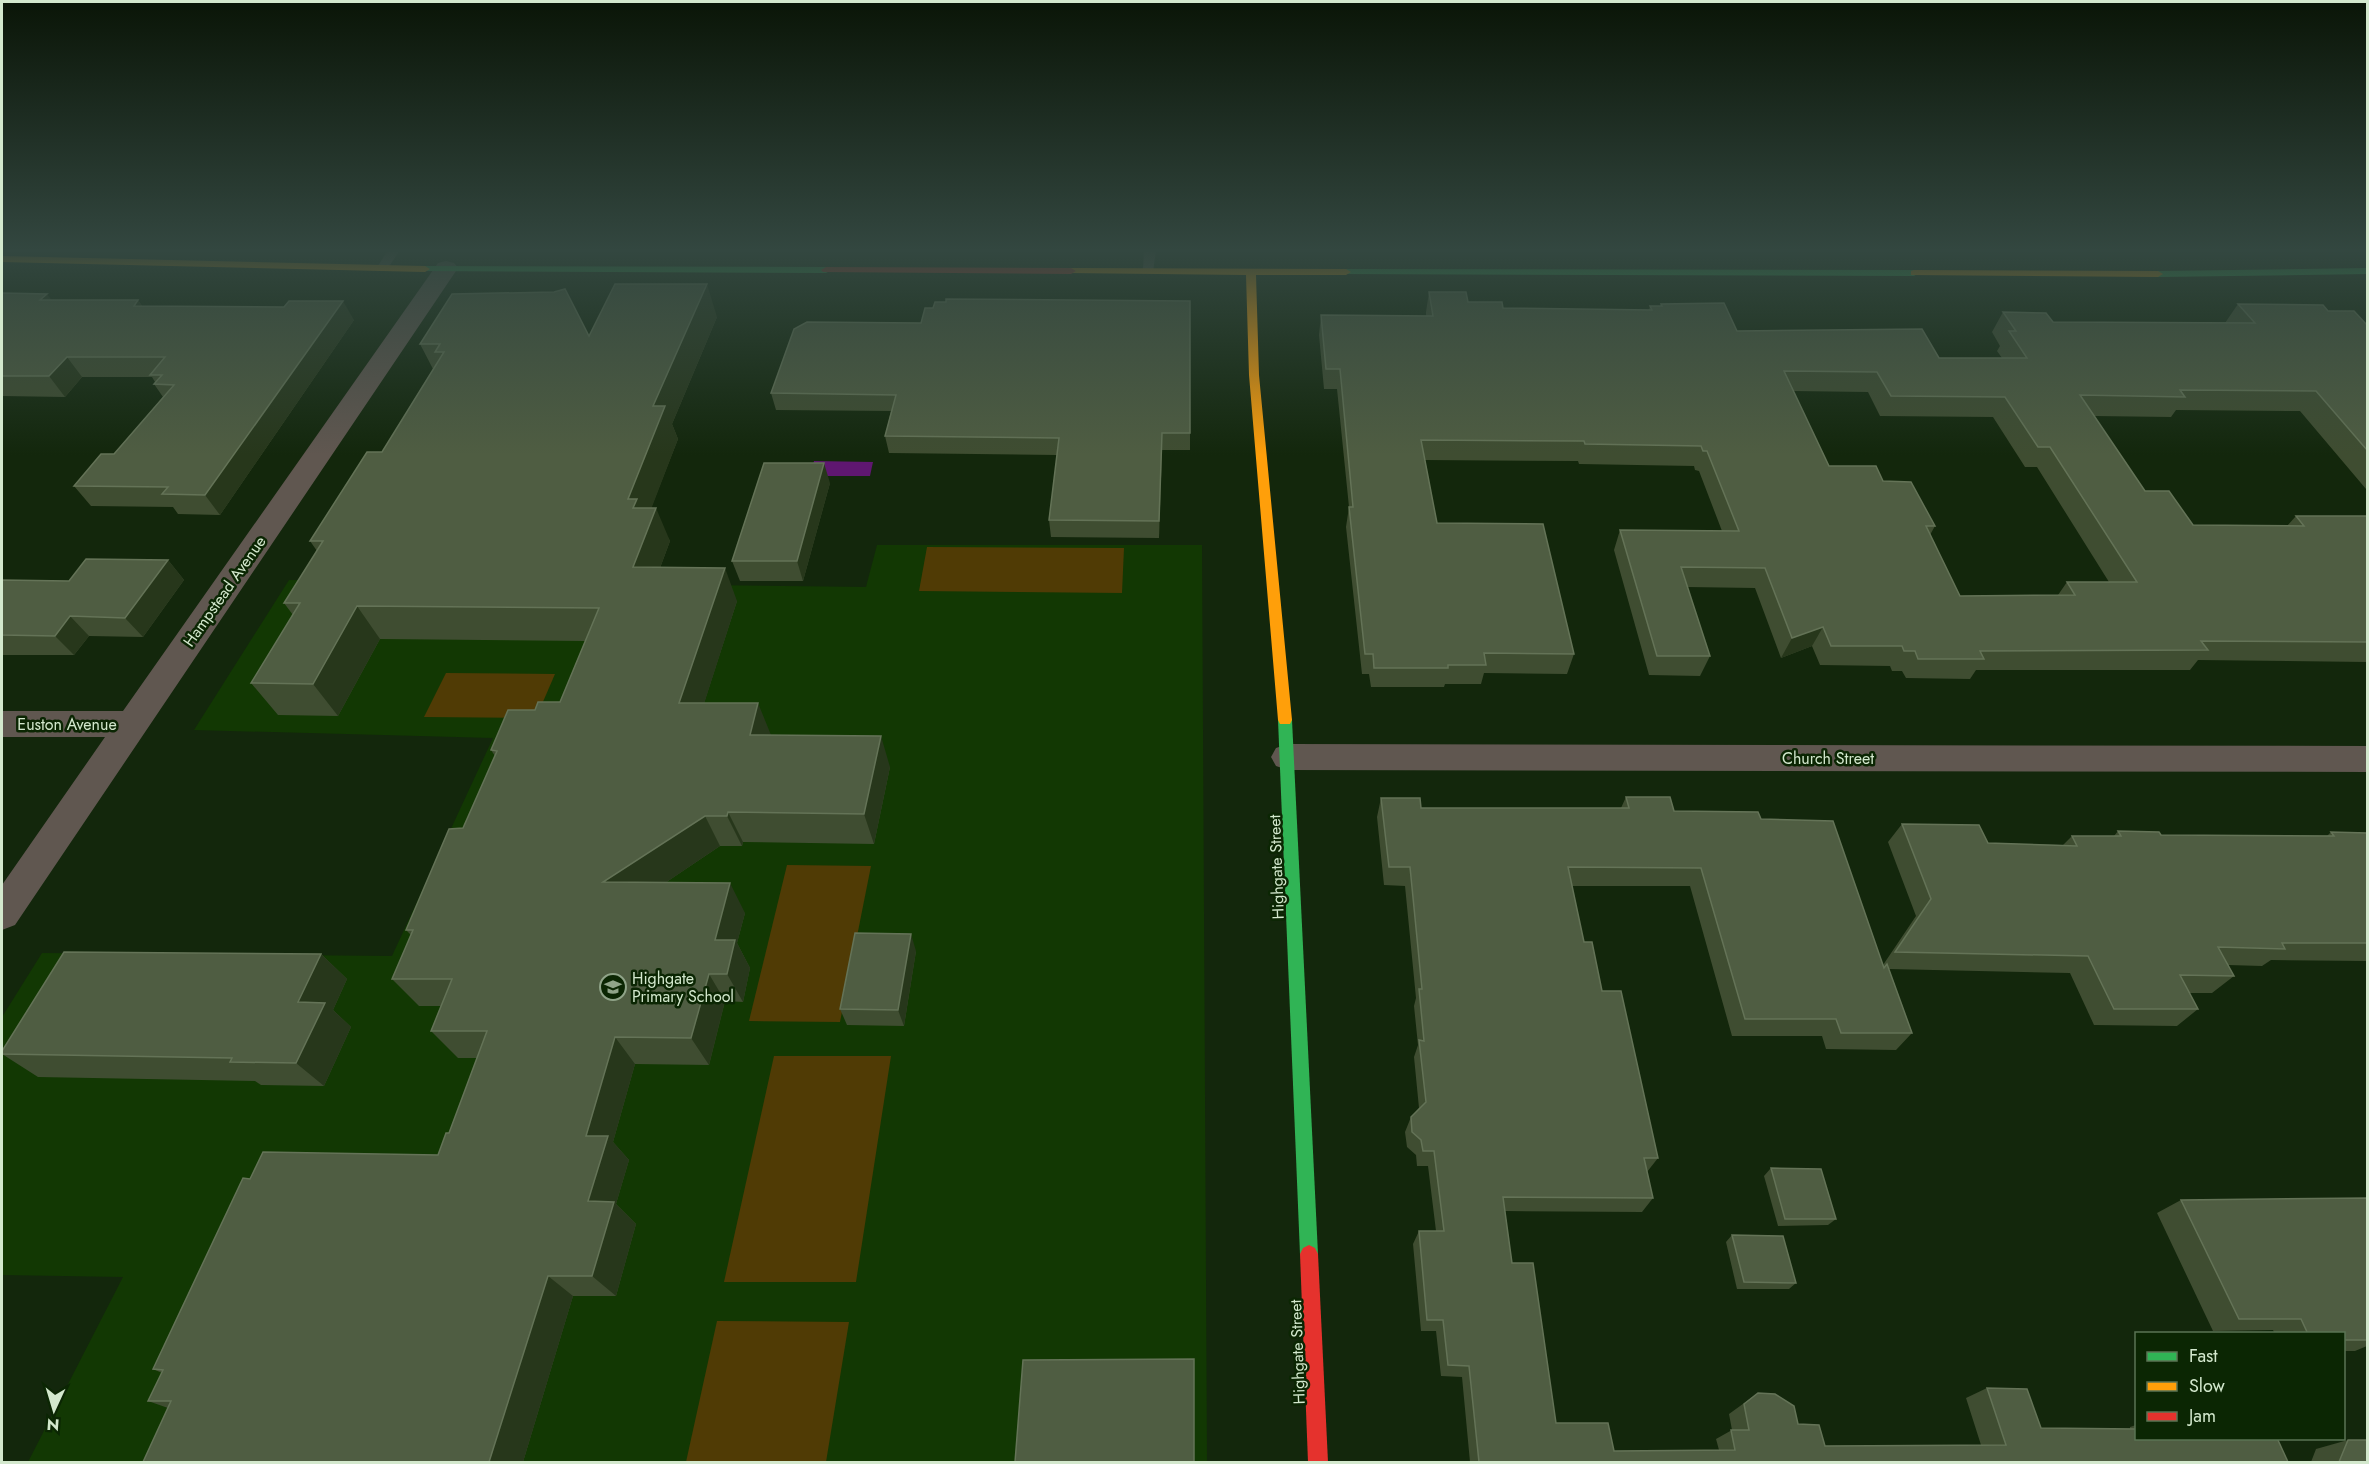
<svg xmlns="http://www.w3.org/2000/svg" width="2369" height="1464" viewBox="0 0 2369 1464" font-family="Jost,sans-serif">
	<rect width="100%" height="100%" fill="#13270c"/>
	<polygon fill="#123803" points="877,545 1202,545 1207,1462 28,1462 123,1277 2,1275 2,1017 42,953 392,956 493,738 194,730 289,580 866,587"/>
	<g fill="#503b05">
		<polygon points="927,547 1124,548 1122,593 919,591"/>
		<polygon points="446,673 555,674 536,718 424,717"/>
		<polygon points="787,865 871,866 840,1022 749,1021"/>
		<polygon points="774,1056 891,1056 856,1282 724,1282"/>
		<polygon points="717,1321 849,1322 826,1462 686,1462"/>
	</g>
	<polygon fill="#5f1770" points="814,461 873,462 870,476 810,476"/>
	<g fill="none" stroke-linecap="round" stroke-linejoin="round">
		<g fill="#605750" fill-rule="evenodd">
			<polygon points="388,250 400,250 386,271 378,271 376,269"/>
			<polygon points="1144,250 1156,250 1153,272 1143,270"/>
		</g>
		<g fill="#605750" fill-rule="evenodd">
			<polygon points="446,261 454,263 458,268 15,925 2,930 2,885 105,737 2,737 2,711 123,711 438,263"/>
			<polygon points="1288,744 2368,746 2368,772 1288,770 1276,766 1271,757 1276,748"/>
		</g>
		<g fill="#30b455" fill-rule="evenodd">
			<polygon points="425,266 826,267 831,270 826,273 422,271 420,269"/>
			<polygon points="2368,268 2368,274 2158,277 2153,274 2158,271"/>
			<polygon points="1346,269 1914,270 1919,273 1914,276 1343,274 1343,270"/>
			<polygon points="1285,715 1290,716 1292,720 1318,1254 1315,1260 1309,1263 1303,1260 1300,1254 1278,720 1280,716"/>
		</g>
		<g fill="#ff9f0a" fill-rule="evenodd">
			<polygon points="2,256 425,266 430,269 425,272 2,262"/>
			<polygon points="1071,268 1346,269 1351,272 1346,275 1256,275 1259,375 1292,720 1290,724 1280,724 1278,720 1249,375 1246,275 1068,273 1068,269"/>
			<polygon points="1914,270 2158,271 2163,274 2158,277 1911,275 1911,271"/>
		</g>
		<g fill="#e5322d" fill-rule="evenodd">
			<polygon points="826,267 1071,268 1076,271 1071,274 823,272 821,270"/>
			<polygon points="1309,1245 1315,1248 1318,1254 1328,1462 1308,1462 1300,1254 1303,1248"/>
		</g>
	</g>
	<g fill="#3f4d31" fill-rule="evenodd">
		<path d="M1429 292 1468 302 1503 308 1649 310 1650 306H1660L1661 304 1737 331 1939 358H2002L1997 351 2000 346 1992 332 2003 312 2053 322 2225 323 2238 304 2328 311 2367 325V489H2366L2300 411 2176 410 2171 417 2094 416 2145 491 2193 525 2287 526 2296 516H2367V662L2198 660 2190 670H1976L1970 679 1906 678 1902 671H1892L1890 666 1820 665 1812 646 1781 658 1755 588 1687 587 1710 656 1700 676 1649 675 1614 550 1620 530 1722 531 1699 471 1695 470 1694 466 1579 464 1578 461 1425 460 1437 523 1574 654 1567 674 1484 673 1481 684H1445L1444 687H1371L1369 674H1362L1346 527 1349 507 1337 389H1324L1319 335 1321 315 1426 316V312ZM1793 391 1868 392 1880 416 1993 417 2025 467H2037L2109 582H2067L2058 595 1960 596 1930 535 1935 526 1883 481 1829 466Z"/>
		<polygon points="2,293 52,300 138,300 142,306 354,320 220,515 178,514 173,507 91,506 74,486 114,454 163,397 154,384 155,382 152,377 82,377 65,397 2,396"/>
		<polygon points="1190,301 1190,450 1162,450 1159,538 1051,537 1049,520 1057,455 889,453 885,436 891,411 776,410 771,393 921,323"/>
		<polygon points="717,317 672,424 678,439 651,508 670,541 660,568 737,601 704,703 771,735 890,767 874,844 743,842 742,846 720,846 665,883 745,913 737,943 750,968 743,1002 725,1001 709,1065 635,1064 613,1142 629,1160 616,1204 636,1224 616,1296 573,1296 523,1462 143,1462 168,1408 148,1401 162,1373 153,1369 250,1179 438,1155 449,1133 477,1058 458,1058 431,1031 441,1006 419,1006 392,979 411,935 406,930 463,828 495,756 491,750 535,710 560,702 585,641 380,639 338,716 278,715 251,683 293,615 284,603 317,551 310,541 382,452 433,369 420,344 589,336"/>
		<polygon points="830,483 803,581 740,581 732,561"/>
		<polygon points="168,560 184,580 143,637 89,636 74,655 2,655 2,580 69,581"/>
		<polygon points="1626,797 1674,811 1761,819 1883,965 1916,916 1888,842 1902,824 1988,843 2063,845 2072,836 2114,836 2118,831 2161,835 2327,836 2331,832 2367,833 2367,961 2271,960 2262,966 2228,965 2234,976 2212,993 2189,993 2198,1009 2177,1026 2094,1025 2070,973 1889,969 1912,1033 1896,1050 1826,1049 1822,1036 1732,1036 1690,886 1572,886 1584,942 1602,991 1658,1158 1647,1172 1653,1198 1642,1212 1505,1211 1512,1263 1556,1423 1614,1451 1719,1450 1716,1439 1732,1430 1729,1414 1758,1393 1825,1446 1981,1445 1966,1398 1987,1388 2041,1428 2130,1429 2130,1427 2136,1425 2136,1438 2288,1462 1470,1462 1462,1377 1441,1376 1436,1331 1421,1331 1413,1244 1419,1231 1436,1231 1428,1166 1417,1166 1416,1155 1407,1147 1405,1132 1411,1117 1419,1108 1414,1057 1418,1045 1414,1006 1416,998 1405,886 1384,885 1377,817 1381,798 1421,808 1621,808"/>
		<polygon points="916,951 904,1026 847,1025 840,1009"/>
		<polygon points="321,954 347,979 333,1010 351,1027 324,1086 261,1085 255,1081 38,1077 2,1054 2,1051"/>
		<polygon points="1771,1168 1836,1219 1828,1225 1778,1226 1764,1176"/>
		<polygon points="2367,1197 2367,1346 2355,1351 2343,1351 2343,1334 2275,1334 2273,1330 2213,1331 2157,1213 2181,1200 2366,1198"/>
		<polygon points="1732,1235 1796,1283 1789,1289 1737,1289 1726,1242"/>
		<polygon points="2348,1440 2367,1462 2311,1462 2316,1449"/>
	</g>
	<g fill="#27371b">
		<polygon points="707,284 717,317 672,424 678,439 647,520 656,508 670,541 648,600 633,567 628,499 653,406"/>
		<polygon points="47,294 62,314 40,300"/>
		<polygon points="138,300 152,320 134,306"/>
		<polygon points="343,301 354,320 220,515 205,495"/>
		<polygon points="67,357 82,377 65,397 49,376"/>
		<polygon points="1162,433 1162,450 1159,538 1159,521"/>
		<polygon points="824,463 830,483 803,581 797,561"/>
		<polygon points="168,560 184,580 143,637 125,618"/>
		<polygon points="725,568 737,601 694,735 679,703"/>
		<polygon points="357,606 380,639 338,716 313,684"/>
		<polygon points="70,616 89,636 74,655 55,636"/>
		<polygon points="1823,627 1812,646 1781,658 1792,638"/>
		<polygon points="758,703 771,735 750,735"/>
		<polygon points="881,736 890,767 874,844 864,814"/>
		<polygon points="728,812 743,842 742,846 727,816"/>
		<polygon points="705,816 720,846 622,912 603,882"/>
		<polygon points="730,883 745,913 737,943 750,968 743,1002 727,974 715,940"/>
		<polygon points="911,934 916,951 904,1026 898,1010"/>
		<polygon points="321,954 347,979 333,1010 351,1027 324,1086 296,1063 298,1002"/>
		<polygon points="709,974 725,1001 709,1065 691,1038"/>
		<polygon points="615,1037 635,1064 613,1142 629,1160 616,1204 636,1224 616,1296 592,1276 588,1201 586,1136"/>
		<polygon points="548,1276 573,1296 523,1462 489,1462"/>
	</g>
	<g fill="#4f5d42" stroke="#647357" stroke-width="1.5" fill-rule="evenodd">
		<polygon points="615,284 707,284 653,406 665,406 628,499 637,499 633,508 656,508 633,567 725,568 679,703 758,703 750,735 881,736 864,814 728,812 727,816 705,816 603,882 730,883 715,940 735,940 727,974 709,974 691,1038 615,1037 586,1136 608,1136 588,1201 614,1202 592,1276 548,1276 489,1462 143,1462 171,1401 148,1401 163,1370 153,1369 243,1178 250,1179 263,1152 438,1155 446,1133 449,1133 487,1031 431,1031 452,979 392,979 413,930 406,930 449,829 463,828 497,751 491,750 508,710 535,710 538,702 560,702 599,608 357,606 313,684 251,683 300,603 284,603 323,541 310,541 367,452 382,452 444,352 435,352 440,344 420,344 452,294 554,292 565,289 589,336"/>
		<path d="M1429 292H1466L1468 302H1502L1503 308 1652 310 1650 306H1662L1661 304 1724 303 1737 331 1922 329 1939 358H2027L2009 331H2016L2003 312 2046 313 2053 322 2255 323 2238 304 2323 305 2328 311H2354L2367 325V450L2316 391 2180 390 2185 397 2080 395 2145 491H2169L2193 525 2304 526 2296 516H2367V642L2201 641 2208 650 1980 651 1984 659H1918L1915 651H1904L1902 646H1831L1823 627 1792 638 1765 568 1681 567 1710 656H1657L1620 530 1739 531 1707 451H1703L1701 446 1585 444 1584 441 1421 440 1437 523 1543 524 1574 654 1484 653 1486 665H1448V668H1374L1373 654H1365L1349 507H1353L1340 369H1326L1321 315 1433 316ZM1784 371 1877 372 1891 396 2005 397 2038 447H2050L2137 582H2067L2075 595 1960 596 1926 526H1935L1911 482 1883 481 1876 466H1829Z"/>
		<polygon points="2,293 47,294 40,300 138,300 134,306 284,307 289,301 343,301 205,495 162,494 168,487 74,486 101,454 114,454 174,385 154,384 162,375 150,375 165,357 67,357 49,376 2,376"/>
		<polygon points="946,299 1190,301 1190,433 1162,433 1159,521 1049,520 1059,438 885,436 896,395 771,393 794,329 807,322 921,323 925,308 933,308 935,302 946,302"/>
		<polygon points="764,463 824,463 797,561 732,561"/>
		<polygon points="86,559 168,560 125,618 70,616 55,636 2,635 2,580 69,581"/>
		<polygon points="1626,797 1670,797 1674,811 1758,812 1761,819 1833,821 1884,968 1887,964 1912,1033 1841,1033 1836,1019 1745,1019 1701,868 1568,867 1584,942 1592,942 1602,991 1621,991 1658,1158 1644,1158 1653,1198 1503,1197 1512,1263 1533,1263 1556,1423 1608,1423 1614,1451 1735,1450 1731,1430 1749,1430 1744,1404 1758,1393 1775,1394 1794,1406 1798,1424 1819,1425 1825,1446 2006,1445 1987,1388 2027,1389 2041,1428 2136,1429 2136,1438 2277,1438 2288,1462 1479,1462 1469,1366 1448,1365 1443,1320 1427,1320 1419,1231 1444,1231 1434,1151 1423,1151 1421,1140 1412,1132 1411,1117 1426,1102 1419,1040 1424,1041 1419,989 1422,989 1410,867 1389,867 1381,798 1420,798 1421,808 1629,808"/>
		<polygon points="1902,824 1979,825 1988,843 2077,846 2072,836 2121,836 2118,831 2159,832 2161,835 2334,836 2331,832 2367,833 2367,943 2282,943 2285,949 2218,947 2234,976 2180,975 2198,1009 2114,1009 2088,956 1895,952 1931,899"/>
		<polygon points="855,933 911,934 898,1010 840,1009"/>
		<polygon points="64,952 321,954 298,1002 325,1003 296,1063 230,1062 232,1058 2,1054 2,1051"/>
		<polygon points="1771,1168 1821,1169 1836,1219 1785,1219"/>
		<polygon points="2367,1198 2367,1340 2343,1340 2343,1334 2308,1334 2301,1319 2239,1319 2181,1200"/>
		<polygon points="1732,1235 1783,1236 1796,1283 1744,1282"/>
		<polygon points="1194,1359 1194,1462 1015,1462 1023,1360"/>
		<polygon points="2348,1440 2367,1440 2367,1462 2339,1462"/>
	</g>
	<linearGradient id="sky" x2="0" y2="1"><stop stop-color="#0a1507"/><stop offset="0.55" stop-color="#334740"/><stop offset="1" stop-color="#334740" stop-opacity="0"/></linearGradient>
	<rect width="2369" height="455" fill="url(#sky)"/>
	<defs>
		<symbol id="school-ring" viewBox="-11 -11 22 22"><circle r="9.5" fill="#0b2603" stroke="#90a489" stroke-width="1.5"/><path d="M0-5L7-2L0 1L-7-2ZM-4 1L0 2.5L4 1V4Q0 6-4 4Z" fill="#90a489"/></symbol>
	</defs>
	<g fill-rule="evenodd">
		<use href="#school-ring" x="598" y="972" width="30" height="30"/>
	</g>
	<g text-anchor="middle" stroke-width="5" stroke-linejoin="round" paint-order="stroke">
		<g font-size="16" fill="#d3e8cd" stroke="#0b2603">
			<text transform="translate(224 591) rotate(-55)" y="6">Hampstead Avenue</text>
			<text x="67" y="730">Euston Avenue</text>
			<text x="1828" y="764">Church Street</text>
			<text transform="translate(1276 867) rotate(-92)" y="6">Highgate Street</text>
			<text transform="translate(1297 1352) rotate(-92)" y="6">Highgate Street</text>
		</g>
		<g font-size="16" fill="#d3e8cd" stroke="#0b2603" text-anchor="start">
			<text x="632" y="984">Highgate<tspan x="632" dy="18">Primary School</tspan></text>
		</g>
	</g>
	<rect width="2369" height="1464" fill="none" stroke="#d3e8cd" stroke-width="6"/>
	<rect x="2135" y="1332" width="210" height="108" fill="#0b2603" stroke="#5b7454" stroke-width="1.5"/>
	<rect x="2147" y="1352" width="30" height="9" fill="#30b455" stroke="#5b7454" stroke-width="1.5"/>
	<text x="2189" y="1362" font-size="18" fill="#d3e8cd">Fast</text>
	<rect x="2147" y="1382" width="30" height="9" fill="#ff9f0a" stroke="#5b7454" stroke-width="1.5"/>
	<text x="2189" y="1392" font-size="18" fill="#d3e8cd">Slow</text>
	<rect x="2147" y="1412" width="30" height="9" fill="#e5322d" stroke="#5b7454" stroke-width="1.5"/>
	<text x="2189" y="1422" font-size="18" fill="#d3e8cd">Jam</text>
	<g transform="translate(54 1410) rotate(184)" stroke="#0b2603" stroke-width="4.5" paint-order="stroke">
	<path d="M0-4.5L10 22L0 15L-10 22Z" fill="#d3e8cd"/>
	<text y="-9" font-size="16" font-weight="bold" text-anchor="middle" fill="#d3e8cd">N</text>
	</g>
</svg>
